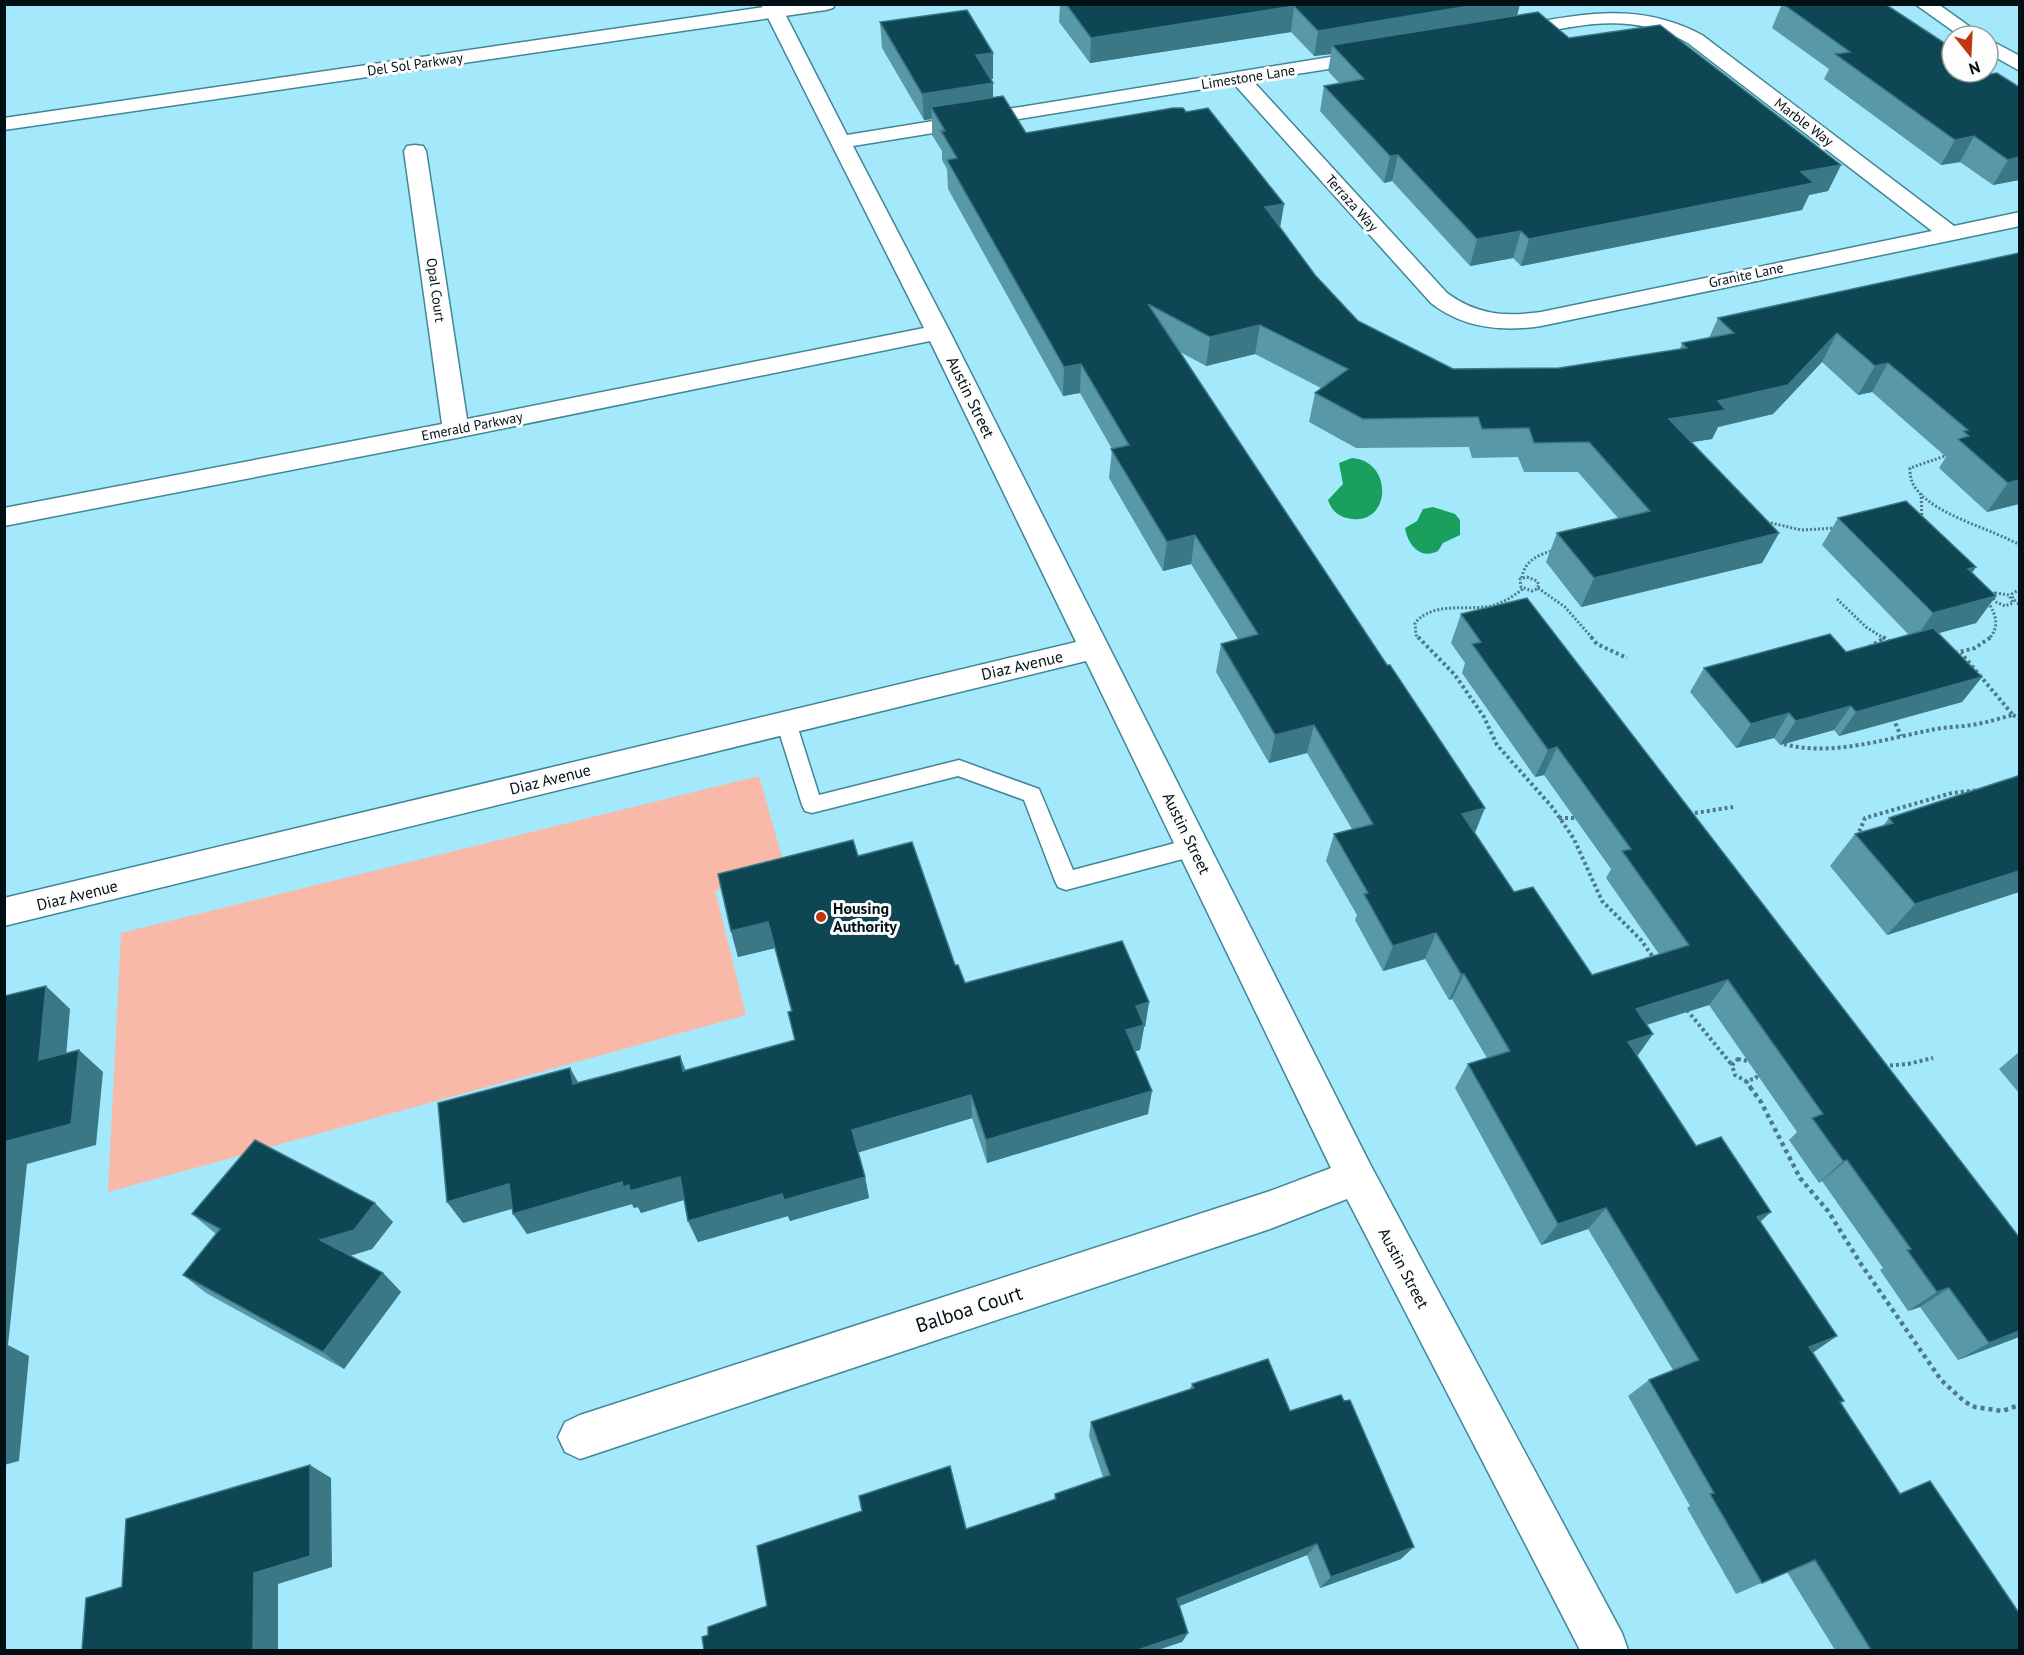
<svg xmlns="http://www.w3.org/2000/svg" width="2024" height="1655" viewBox="0 0 2024 1655" font-family="'PT Sans',sans-serif">
	<rect width="100%" height="100%" fill="#a3e9fb"/>
	<polygon fill="#f9b9a8" points="759,776 786,871 715,890 746,1015 108,1192 121,933"/>
	<g fill="#19a05e">
		<path d="M1352 458C1395 461 1391 529 1347 518 1337 516 1331 509 1328 500L1343 484 1339 463Z"/>
		<path d="M1433 507 1455 514 1460 520V535L1443 543 1438 551C1420 560 1408 545 1405 528L1417 521 1423 509Z"/>
	</g>
	<g fill="none" stroke-linecap="round" stroke-linejoin="round">
		<defs>
			<polygon id="lane" points="786,715 793,717 796,722 819,795 959,760 1039,789 1073,870 1194,838 1202,841 1205,847 1202,853 1194,856 1066,890 1058,887 1055,881 1024,800 958,776 812,813 805,811 802,805 776,722 779,717"/>
			<path id="street" d="M761 4H780L847 135 1373 50 1380 52 1383 56 1380 60 1373 62 1253 81 1447 293C1477 315 1505 317 1541 312L1932 231 1688 43C1627 9 1574 27 1509 39L1502 37 1499 33 1502 29 1509 27C1578 15 1636 0 1702 35L1954 226 2020 212V226L1541 326C1501 332 1463 328 1431 303L1234 84 853 146 950 332 1370 1164 1622 1633 1628 1650H1580L1347 1199 1270 1229 580 1459 565 1452 558 1437 565 1422 580 1415 1270 1191 1331 1168 1086 661 4 926V898L1076 642 930 341 456 438 4 526V508L442 424 404 151 407 146 415 145 423 146 426 151 467 419 924 328Z"/>
			<g id="secondary">
				<polygon points="784,4 835,4 833,8 826,10 4,130 4,118"/>
				<polygon points="1915,4 1938,4 1983,36 1960,36"/>
				<polygon points="1988,39 2020,56 2020,71 1988,53"/>
			</g>
		</defs>
		<use href="#lane" stroke="#418696" stroke-width="3"/>
		<use href="#street" stroke="#418696" stroke-width="3"/>
		<use href="#secondary" stroke="#418696" stroke-width="3"/>
		<g stroke="#4f7984" stroke-width="3" stroke-dasharray="2 2" stroke-linecap="butt">
			<path d="M1948 455 1910 468C1910 476 1911 483 1917 490 1936 515 1991 529 2020 545"/>
			<polyline points="1921,493 1922,520"/>
			<polyline points="1763,521 1801,530 1836,528"/>
			<polygon points="1527,577 1537,581 1539,585 1537,589 1532,591 1521,587 1520,579"/>
			<path d="M1522 578C1524 560 1540 554 1555 550"/>
			<polyline points="1538,588 1565,607 1593,639"/>
			<polyline points="2020,589 2012,594 2013,599 2020,605"/>
			<polygon points="1995,593 2009,595 2013,603 2005,606 1996,602 1992,596"/>
			<polyline points="1837,599 1866,627 1885,639"/>
			<path d="M1988 602C1996 615 2000 626 1989 639"/>
			<path d="M1420 639 1416 635 1415 623C1433 601 1466 611 1491 606 1503 603 1514 596 1524 588"/>
		</g>
		<g stroke="#4f7984" stroke-width="4" stroke-dasharray="3 3" stroke-linecap="butt">
			<polyline points="1418,637 1455,675 1484,717 1497,745 1553,808 1574,839 1602,901 1641,940 1655,960"/>
			<polyline points="1591,637 1597,644 1627,658"/>
			<polyline points="1883,637 1892,643"/>
			<polyline points="1869,647 1883,639"/>
			<polyline points="1955,653 1975,648 1991,637"/>
			<polyline points="2013,715 2020,719"/>
			<polyline points="1893,718 1901,736"/>
			<path d="M1784 744C1830 757 1885 739 1931 730 1944 727 1958 727 1972 725 1986 723 2000 718 2013 715L1961 653"/>
			<polyline points="1689,814 1733,807"/>
			<polyline points="1559,818 1578,818"/>
			<polyline points="1857,837 1865,818 1952,793 1980,790"/>
			<polyline points="1687,1010 1732,1065"/>
			<polygon points="1738,1059 1753,1062 1758,1073 1756,1078 1746,1081 1735,1075 1732,1065"/>
			<polyline points="1884,1066 1908,1064 1933,1058"/>
			<polyline points="1746,1081 1751,1088"/>
		</g>
		<polyline stroke="#4f7984" stroke-width="4.5" stroke-dasharray="4 4" stroke-linecap="butt" points="1750,1087 1761,1102 1800,1178 1828,1211 1861,1264 1941,1380 1965,1402 1975,1407 2002,1411 2020,1405"/>
		<use href="#lane" fill="#fff" fill-rule="evenodd"/>
		<use href="#street" fill="#fff" fill-rule="evenodd"/>
		<use href="#secondary" fill="#fff" fill-rule="evenodd"/>
	</g>
	<g fill="#5898a7">
		<polygon points="1060,4 1520,4 1517,15 1569,38 1841,165 1828,191 1809,195 1802,210 1521,266 1513,258 1470,266 1392,181 1384,183 1320,111 1324,86 1339,83 1328,71 1331,54 1314,56 1291,32 1090,63 1059,22"/>
		<polygon points="1782,4 1885,4 1988,72 2019,180 1993,185 1960,162 1941,165 1824,79 1829,69 1772,28"/>
		<polygon points="880,22 993,53 993,79 991,79 993,97 1026,133 1186,112 1284,204 1280,228 1315,275 1358,321 1453,369 1559,368 1680,349 1682,343 1709,338 1718,318 2019,253 2019,504 1987,512 1939,468 1946,457 1872,392 1858,395 1822,362 1773,414 1718,427 1712,439 1691,442 1779,533 1762,563 1581,607 1546,562 1557,533 1618,518 1578,472 1524,472 1518,457 1472,458 1469,447 1356,448 1309,422 1315,393 1321,388 1255,354 1206,366 1180,352 1475,833 1514,892 1592,975 1659,954 1606,878 1611,869 1544,775 1535,777 1462,673 1465,663 1451,643 1461,614 2019,1237 2019,1337 1958,1360 1920,1307 1908,1311 1880,1270 1883,1268 1822,1181 1819,1183 1789,1140 1797,1132 1709,1005 1647,1025 1637,1056 1696,1146 1760,1222 1813,1353 1844,1401 1841,1403 1900,1494 2019,1650 1835,1650 1787,1572 1736,1594 1687,1508 1690,1506 1628,1396 1649,1380 1673,1370 1588,1229 1541,1245 1455,1088 1468,1064 1487,1058 1452,999 1449,1000 1425,959 1383,971 1355,920 1357,915 1326,861 1334,834 1352,829 1307,753 1269,763 1216,672 1221,644 1238,639 1191,564 1163,571 1109,478 1112,449 1080,393 1063,396 948,189 947,169 942,160 942,151 932,135 932,119 924,120 882,48"/>
		<polygon points="1838,518 1976,567 1972,573 1996,596 1976,623 1938,633 1982,677 1962,702 1839,736 1834,730 1780,745 1774,738 1736,748 1690,692 1704,668 1846,652 1909,635 1822,545"/>
		<polygon points="2019,778 2019,892 1887,935 1830,866 1855,834 1883,826 1889,818"/>
		<polygon points="858,856 955,965 965,983 1149,1002 1145,1027 1144,1027 1140,1050 1135,1051 1148,1114 987,1163 972,1118 858,1152 865,1177 869,1198 790,1221 788,1216 698,1242 688,1221 684,1200 641,1213 638,1207 634,1208 632,1204 527,1234 512,1209 463,1223 570,1068 578,1083 686,1071 795,1040 791,1011 775,948 738,957 731,931"/>
		<polygon points="2019,1052 2019,1093 1999,1069"/>
		<polygon points="192,1214 393,1222 372,1249 350,1256 383,1273 401,1292 344,1369 206,1293 183,1275 216,1234"/>
		<polygon points="1192,1384 1290,1411 1401,1559 1320,1588 1307,1555 1179,1606 1188,1633 1182,1642 708,1635 767,1606 966,1529 1054,1500 1055,1494 1103,1477 1089,1436 1091,1422 1190,1389"/>
	</g>
	<g fill="#3b7885">
		<polygon points="1481,4 1520,4 1515,23 1332,45 1331,54 1314,56 1318,31"/>
		<polygon points="1294,6 1291,32 1090,63 1091,38"/>
		<polygon points="993,53 993,79 976,81 976,55"/>
		<polygon points="993,83 993,109 931,107 932,119 924,120 922,94"/>
		<polygon points="1974,136 1960,162 1941,165 1955,140"/>
		<polygon points="1398,155 1392,181 1384,183 1390,156"/>
		<polygon points="2019,157 2019,180 1993,185 2008,160"/>
		<polygon points="1841,165 1828,191 1809,195 1802,210 1521,266 1529,239 1801,172"/>
		<polygon points="1284,204 1279,233 1265,207"/>
		<polygon points="1521,231 1513,258 1470,266 1477,239"/>
		<polygon points="1260,325 1255,354 1206,366 1210,337"/>
		<polygon points="1837,333 1822,362 1773,414 1718,427 1712,439 1656,448 1669,419 1718,401"/>
		<polygon points="1888,363 1872,392 1858,395 1875,366"/>
		<polygon points="1081,364 1080,393 1063,396 1064,367"/>
		<polygon points="2019,480 2019,504 1987,512 2008,483"/>
		<polygon points="1779,533 1762,563 1581,607 1594,578"/>
		<polygon points="1195,535 1191,564 1163,571 1167,542"/>
		<polygon points="1976,567 1956,594 1968,569"/>
		<polygon points="1996,596 1976,623 1914,640 1933,613"/>
		<polygon points="1982,677 1962,702 1839,736 1856,712"/>
		<polygon points="1851,706 1834,730 1780,745 1796,721"/>
		<polygon points="1789,713 1774,738 1736,748 1751,724"/>
		<polygon points="1314,725 1307,753 1269,763 1275,735"/>
		<polygon points="1557,747 1544,775 1535,777 1548,750"/>
		<polygon points="1485,808 1474,835 1462,814"/>
		<polygon points="2019,871 2019,892 1887,935 1915,904"/>
		<polygon points="768,922 775,948 738,957 731,931"/>
		<polygon points="1436,933 1425,959 1383,971 1393,946"/>
		<polygon points="1461,974 1464,974 1452,999 1449,1000"/>
		<polygon points="1728,980 1709,1005 1619,1033 1636,1009"/>
		<polygon points="46,986 70,1009 64,1082 39,1060"/>
		<polygon points="1149,1002 1145,1027 1144,1027 1140,1050 1123,1055 1126,1030 1136,1006"/>
		<polygon points="1653,1034 1636,1058 1628,1042"/>
		<polygon points="79,1050 103,1072 96,1145 27,1164 8,1345 29,1356 19,1461 4,1465 4,1142"/>
		<polygon points="680,1056 689,1079 683,1071"/>
		<polygon points="570,1068 583,1091 573,1084"/>
		<polygon points="1152,1091 1148,1114 987,1163 986,1140"/>
		<polygon points="971,1095 972,1118 857,1153 852,1130"/>
		<polygon points="1847,1160 1822,1181 1819,1183 1843,1161"/>
		<polygon points="680,1177 690,1198 641,1213 638,1207 634,1208 632,1204 527,1234 513,1214 622,1182"/>
		<polygon points="865,1177 869,1198 790,1221 788,1216 698,1242 688,1221 782,1194"/>
		<polygon points="509,1184 524,1205 463,1223 447,1202"/>
		<polygon points="375,1203 393,1222 372,1249 339,1259 320,1240"/>
		<polygon points="1606,1208 1588,1229 1541,1245 1558,1224"/>
		<polygon points="1771,1212 1748,1233 1757,1217"/>
		<polygon points="383,1273 401,1292 344,1369 323,1352"/>
		<polygon points="1949,1288 1920,1307 1908,1311 1937,1292"/>
		<polygon points="2019,1331 2019,1337 1958,1360 1989,1343"/>
		<polygon points="1837,1336 1811,1354 1809,1347"/>
		<polygon points="310,1465 331,1478 332,1567 278,1584 278,1650 253,1650 254,1573"/>
		<polygon points="1317,1544 1307,1555 1172,1609 1177,1599"/>
		<polygon points="1414,1547 1401,1559 1320,1588 1331,1577"/>
		<polygon points="1188,1633 1182,1642 1158,1650 1138,1650"/>
	</g>
	<g fill="#0e4753" stroke="#3b7885" stroke-width="1.5">
		<polygon points="1066,4 1481,4 1318,31 1294,6 1091,38"/>
		<polygon points="1783,4 1885,4 1952,48 1952,72 1988,72 1991,74 1997,73 2019,87 2019,157 2008,160 1974,136 1955,140 1835,54 1850,52"/>
		<polygon points="967,10 993,53 976,55 993,83 922,94 880,22"/>
		<polygon points="1538,12 1569,38 1660,25 1841,165 1801,172 1814,183 1529,239 1521,231 1477,239 1398,155 1390,156 1324,86 1364,79 1332,45"/>
		<polygon points="1003,96 1026,133 1173,108 1183,108 1186,112 1208,108 1284,204 1265,207 1315,275 1358,321 1453,369 1559,368 1687,348 1682,343 1734,333 1718,318 2019,253 2019,480 2008,483 1958,439 1969,436 1963,431 1968,430 1888,363 1875,366 1837,333 1788,385 1718,401 1726,410 1669,419 1779,533 1594,578 1557,533 1650,511 1589,442 1534,443 1529,428 1482,429 1478,417 1363,419 1315,393 1348,369 1260,325 1210,337 1148,304 1387,665 1390,665 1485,808 1462,814 1514,892 1533,887 1592,975 1689,945 1622,851 1631,849 1557,747 1548,750 1472,644 1481,642 1461,614 1527,598 2019,1237 2019,1331 1989,1343 1949,1288 1937,1292 1907,1250 1911,1249 1847,1160 1843,1161 1812,1118 1823,1114 1728,980 1636,1009 1653,1034 1628,1042 1696,1146 1721,1137 1771,1212 1757,1217 1837,1336 1809,1347 1844,1401 1840,1402 1900,1494 1930,1481 2019,1613 2019,1650 1871,1650 1815,1560 1762,1583 1710,1494 1714,1493 1649,1380 1699,1360 1606,1208 1558,1224 1468,1064 1510,1051 1464,974 1461,974 1436,933 1393,946 1364,894 1368,893 1334,834 1373,824 1314,725 1275,735 1221,644 1258,634 1195,535 1167,542 1111,449 1129,445 1081,364 1064,367 947,160 957,158 941,131 945,131 931,107"/>
		<polygon points="1906,501 1976,567 1968,569 1996,596 1933,613 1838,518"/>
		<polygon points="1933,628 1982,677 1856,712 1851,706 1796,721 1789,713 1751,724 1704,668 1830,634 1846,652"/>
		<polygon points="2018,776 2019,778 2019,871 1915,904 1855,834 1893,823 1889,818"/>
		<polygon points="853,840 858,856 912,842 955,965 958,965 965,983 1122,941 1149,1002 1136,1006 1144,1025 1126,1030 1152,1091 986,1140 971,1095 852,1130 865,1177 784,1200 782,1194 688,1221 680,1177 630,1191 629,1185 623,1187 622,1182 513,1214 509,1184 447,1202 438,1103 570,1068 573,1084 680,1056 683,1071 795,1040 788,1012 792,1011 768,922 731,931 718,874"/>
		<polygon points="46,986 39,1060 79,1050 71,1124 4,1142 4,996"/>
		<polygon points="255,1140 375,1203 354,1230 320,1240 383,1273 323,1352 183,1275 220,1229 192,1214"/>
		<polygon points="1268,1359 1290,1411 1341,1395 1344,1401 1350,1400 1414,1547 1331,1577 1317,1544 1177,1599 1188,1633 1138,1650 704,1650 702,1637 708,1635 708,1627 767,1606 757,1546 862,1511 859,1496 950,1466 966,1529 1056,1499 1055,1494 1110,1475 1091,1422 1194,1388 1192,1384"/>
		<polygon points="310,1465 310,1556 254,1573 253,1650 82,1650 86,1598 122,1587 126,1519"/>
	</g>
	<circle fill="#c03610" stroke="#fdfdfd" stroke-width="2" cx="821" cy="917" r="6"/>
	<g text-anchor="middle" stroke-width="6" stroke-linejoin="round" paint-order="stroke">
		<g font-size="14" fill="#001015" stroke="#fdfdfd">
			<text transform="translate(415 64) rotate(-8)" y="5">Del Sol Parkway</text>
			<text transform="translate(1248 77) rotate(-9)" y="5">Limestone Lane</text>
			<text transform="translate(1804 122) rotate(37)" y="5">Marble Way</text>
			<text transform="translate(1352 203) rotate(48)" y="5">Terraza Way</text>
			<text transform="translate(1746 275) rotate(-12)" y="5">Granite Lane</text>
			<text transform="translate(436 290) rotate(82)" y="5">Opal Court</text>
			<text transform="translate(472 426) rotate(-11)" y="5">Emerald Parkway</text>
		</g>
		<g font-size="16" fill="#001015" stroke="#fdfdfd">
			<text transform="translate(971 397) rotate(64)" y="6">Austin Street</text>
			<text transform="translate(1022 665) rotate(-13)" y="6">Diaz Avenue</text>
			<text transform="translate(550 779) rotate(-14)" y="6">Diaz Avenue</text>
			<text transform="translate(1187 833) rotate(64)" y="6">Austin Street</text>
			<text transform="translate(77 895) rotate(-14)" y="6">Diaz Avenue</text>
			<text transform="translate(1404 1268) rotate(62)" y="6">Austin Street</text>
		</g>
		<g font-size="16" font-weight="bold" fill="#001015" stroke="#fdfdfd" text-anchor="start">
			<text x="833" y="914">Housing<tspan x="833" dy="18">Authority</tspan></text>
		</g>
		<g font-size="20" fill="#001015" stroke="#fdfdfd">
			<text transform="translate(969 1309) rotate(-18)" y="7">Balboa Court</text>
		</g>
	</g>
	<rect width="2024" height="1655" fill="none" stroke="#001015" stroke-width="12"/>
	<g transform="translate(1970 54) rotate(162)"><circle r="28" fill="#fdfdfd" stroke="#989ea0" stroke-width="1.5"/>
	<path d="M0-4.5L10 22L0 15L-10 22Z" fill="#c03610"/>
	<text y="-9" font-size="16" font-weight="bold" text-anchor="middle" fill="#001015">N</text>
	</g>
</svg>
